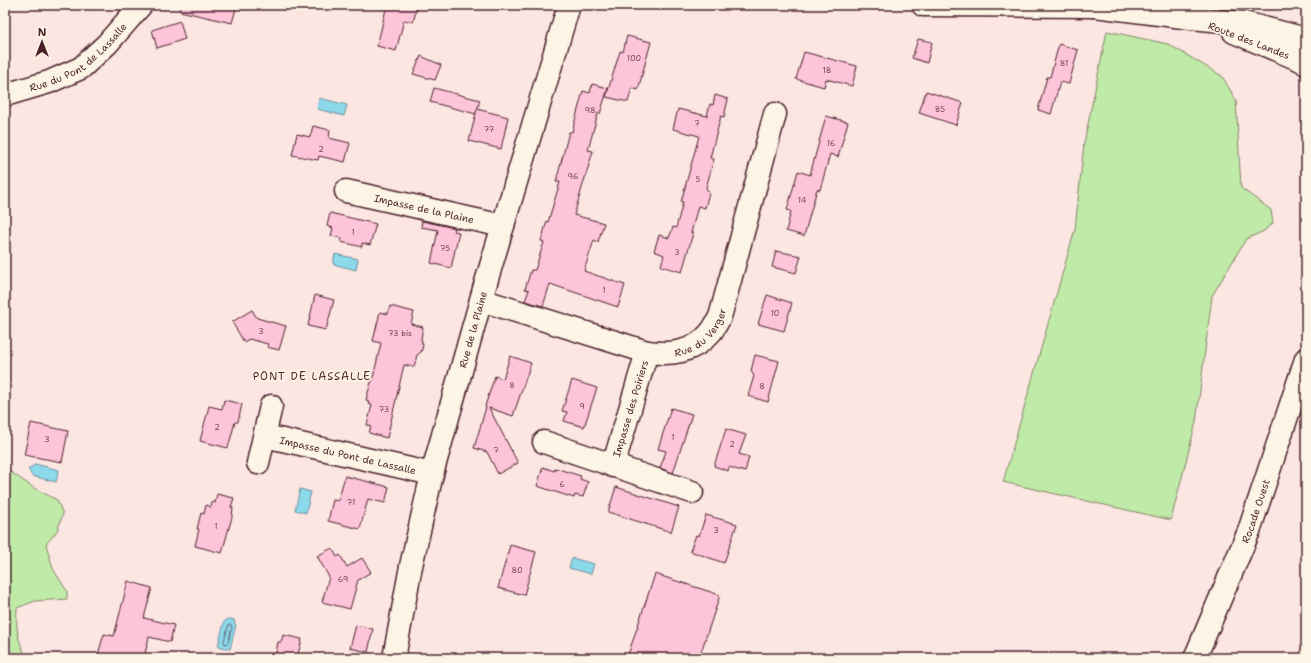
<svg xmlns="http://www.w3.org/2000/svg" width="1311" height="663" viewBox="0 0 1311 663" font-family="'Shantell Sans',sans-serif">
	<rect width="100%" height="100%" fill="#fce6e2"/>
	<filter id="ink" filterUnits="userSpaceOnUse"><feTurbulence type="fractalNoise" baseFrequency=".025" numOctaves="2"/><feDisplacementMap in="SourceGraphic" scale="8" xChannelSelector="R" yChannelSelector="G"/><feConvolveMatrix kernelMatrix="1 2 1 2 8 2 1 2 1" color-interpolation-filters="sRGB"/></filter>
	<g filter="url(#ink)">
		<g fill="#bfeaa7" stroke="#848469">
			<polygon points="1107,31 1168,44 1222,76 1236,100 1241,188 1271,210 1273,223 1264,231 1246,239 1212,296 1196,422 1171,520 1003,482 1075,229 1084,143"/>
			<path d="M5 471H9L34 488 57 500 63 514 57 531 46 544 53 569 67 591V599L35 601 17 608C16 628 17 640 27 658H5Z"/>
		</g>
		<g fill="#8bd9ea" stroke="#718f9e">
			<polygon points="319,98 347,105 344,116 317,109"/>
			<polygon points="335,254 358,259 356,270 333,264"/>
			<polygon points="35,464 59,470 56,482 32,476 29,471 29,468 34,466"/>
			<polygon points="300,489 311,492 306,513 295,510"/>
			<polygon points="572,558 594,564 591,574 569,568"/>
			<polygon points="228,619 231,619 234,620 235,624 236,625 230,649 218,646 224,622"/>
		</g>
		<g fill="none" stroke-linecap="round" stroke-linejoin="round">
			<polygon stroke="#646977" stroke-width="1" points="229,625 231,625 232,627 228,643 225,644 224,642"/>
		</g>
		<g fill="#fdc4da" stroke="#4a1f2b">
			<polygon points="181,5 237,5 232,23 180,11"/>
			<polygon points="387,5 418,5 413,22 404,20 396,51 377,46"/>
			<polygon points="180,21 185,39 157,48 152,30"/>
			<polygon points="627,36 651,42 638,90 632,88 628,102 606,97 620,51 623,52"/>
			<polygon points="918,39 932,42 927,63 912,58"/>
			<polygon points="1059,44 1078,50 1069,84 1060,82 1051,114 1038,110 1047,77 1050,77"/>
			<polygon points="804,52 857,66 852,86 826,79 824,87 796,79"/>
			<polygon points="421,56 441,65 435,80 413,74"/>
			<polygon points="592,84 608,88 600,114 598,113 588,150 593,151 574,215 604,223 598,242 594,240 584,271 625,285 618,307 550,284 543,306 525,301 529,290 525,289 531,270 535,270 544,242 541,241 547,221 548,222 560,182 556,182 569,132 572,132 583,91 590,93"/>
			<polygon points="434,88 480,100 476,114 430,102"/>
			<polygon points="926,91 963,103 956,125 919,113"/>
			<polygon points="715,95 728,99 724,117 721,116 710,158 714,159 706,188 709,193 705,208 698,206 691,233 693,233 682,272 661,266 664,255 654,251 659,235 669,238 673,227 676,228 683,202 681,202 699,136 673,129 678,109 707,116 710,104 713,105"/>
			<polygon points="477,109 508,117 501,149 469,141"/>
			<polygon points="826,116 848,122 838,157 830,154 820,190 817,189 804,236 786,231 791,211 787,210 798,171 810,175"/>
			<polygon points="313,126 330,130 329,138 350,143 345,162 319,156 318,160 292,155 297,134 310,137"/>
			<polygon points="330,213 376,224 370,245 362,243 362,247 350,244 341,242 342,238 331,236 333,228 327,226"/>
			<polygon points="422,221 455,228 454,231 459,232 451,268 431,263 438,230 421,227"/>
			<polygon points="776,251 801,256 796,273 772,267"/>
			<polygon points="315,295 334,300 326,330 308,326"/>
			<polygon points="767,295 792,303 784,331 758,324"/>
			<polygon points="390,306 414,312 411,324 423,327 421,339 423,346 421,352 417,355 414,367 404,365 387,438 369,433 371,426 367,425 372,405 368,404 369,401 366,400 371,382 372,382 381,343 373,341 380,312 388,314"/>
			<polygon points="252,310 257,318 286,326 279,350 267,347 268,344 249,339 244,342 232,322"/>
			<polygon points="755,355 779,361 768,402 748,396 754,376 751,371"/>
			<polygon points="510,356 531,363 513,416 489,408 518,463 498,474 487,452 474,448 486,407 485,406 495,376 503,379"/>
			<polygon points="572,380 597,388 584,427 564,421 567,412 562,411"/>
			<polygon points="224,400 242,404 238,422 235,422 228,448 200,441 209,406 222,409"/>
			<polygon points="671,408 692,414 673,473 660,468 666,451 658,449"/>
			<polygon points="31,423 68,431 62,462 24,455"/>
			<polygon points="726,429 746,435 739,454 749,457 745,472 729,467 728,471 714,466"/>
			<polygon points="543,467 554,471 555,468 581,476 580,479 588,482 583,497 575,495 574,498 537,486"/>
			<polygon points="345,476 389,487 385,503 368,499 360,529 328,521 333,500 338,501"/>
			<polygon points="616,487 679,507 671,532 608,512"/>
			<polygon points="217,494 234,498 231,507 233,508 232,517 222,553 195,546 199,529 197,529 201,513 204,514 206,505 211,507 212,502 215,503"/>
			<polygon points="706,515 737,524 724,563 690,551 696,535 699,536"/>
			<polygon points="510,545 536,552 524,595 498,588"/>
			<polygon points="332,548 337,557 340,555 347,567 362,558 371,572 358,580 350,609 322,602 329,577 317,556"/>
			<polygon points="655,574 720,595 699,658 627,658"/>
			<polygon points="128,581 152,588 144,618 174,625 170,642 149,637 144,658 97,658 104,634 114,636"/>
			<polygon points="356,625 373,629 368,652 350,648"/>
			<polygon points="283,635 302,639 297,658 275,658 278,642 281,642"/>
		</g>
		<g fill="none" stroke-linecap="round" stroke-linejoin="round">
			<defs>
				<g id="minor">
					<path id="s1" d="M5 95 49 82 81 68 107 44 141 5"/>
					<path id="s2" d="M346 191 503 226"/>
					<path id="s3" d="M481 300 647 352C671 355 693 353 710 333 714 329 717 322 720 317L775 114"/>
					<path id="s4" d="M265 436 432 474"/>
					<polyline points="544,442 692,492"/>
					<polyline points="258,463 271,406"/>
					<path id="s5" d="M613 466 647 352"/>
					<path id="s6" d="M394 658 411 566 432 474 484 289 569 5"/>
				</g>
				<g id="major">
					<polyline points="923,5 1095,6"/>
					<polyline points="1087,5 1191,18 1244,23 1306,39"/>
					<polyline points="1234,32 1303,61 1306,64"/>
					<path id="s7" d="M1195 658 1249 531 1306 359"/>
				</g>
			</defs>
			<use href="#minor" stroke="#4a1f2b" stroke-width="25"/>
			<use href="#major" stroke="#4a1f2b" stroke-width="25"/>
			<use href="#minor" stroke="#fcf5e5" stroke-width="22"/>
			<use href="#major" stroke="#fcf5e5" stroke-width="22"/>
		</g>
	</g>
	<g text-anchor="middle" stroke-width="3.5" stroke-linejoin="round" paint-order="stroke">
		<g font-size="8" fill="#774857">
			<text x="634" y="61">100</text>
			<text x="1064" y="66">81</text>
			<text x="827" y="73">18</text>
			<text x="940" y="112">85</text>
			<text x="590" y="113">98</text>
			<text x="697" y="126">7</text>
			<text x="489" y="132">77</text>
			<text x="831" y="146">16</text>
			<text x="321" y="152">2</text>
			<text x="573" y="179">96</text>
			<text x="698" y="182">5</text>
			<text x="802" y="203">14</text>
			<text x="353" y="235">1</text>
			<text x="445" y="251">75</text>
			<text x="677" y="255">3</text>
			<text x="604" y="293">1</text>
			<text x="775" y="316">10</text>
			<text x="261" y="334">3</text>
			<text x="400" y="336">73 bis</text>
			<text x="512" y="388">8</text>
			<text x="762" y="389">8</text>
			<text x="582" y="409">9</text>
			<text x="384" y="412">73</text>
			<text x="217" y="430">2</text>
			<text x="673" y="440">1</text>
			<text x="47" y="442">3</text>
			<text x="732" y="447">2</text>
			<text x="496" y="453">7</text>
			<text x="562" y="487">6</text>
			<text x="351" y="505">71</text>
			<text x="216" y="529">1</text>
			<text x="716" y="533">3</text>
			<text x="517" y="573">80</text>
			<text x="343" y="582">69</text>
		</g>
		<g font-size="10" fill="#4a1f2b" stroke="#fcf5e5">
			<text transform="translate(1249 40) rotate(21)" y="4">Route des Landes</text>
			<text dy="4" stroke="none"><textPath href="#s1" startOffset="84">Rue du Pont de Lassalle</textPath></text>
			<text dy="4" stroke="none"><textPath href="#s2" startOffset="80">Impasse de la Plaine</textPath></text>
			<text dy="4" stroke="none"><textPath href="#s6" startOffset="338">Rue de la Plaine</textPath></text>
			<text dy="4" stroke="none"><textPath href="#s3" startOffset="236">Rue du Verger</textPath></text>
			<text dy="4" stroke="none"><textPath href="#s5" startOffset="60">Impasse des Poiriers</textPath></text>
			<text dy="4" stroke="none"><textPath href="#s4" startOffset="85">Impasse du Pont de Lassalle</textPath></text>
			<text dy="4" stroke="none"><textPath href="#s7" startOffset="159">Rocade Ouest</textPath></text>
		</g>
		<g font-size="11" letter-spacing="1" fill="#4a1f2b" stroke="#fcf5e5">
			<text x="312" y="380">PONT DE LASSALLE</text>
		</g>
	</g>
	<rect width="1311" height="663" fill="none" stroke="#fcf5e5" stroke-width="20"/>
	<rect x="10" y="10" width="1291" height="643" fill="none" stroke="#4a1f2b" stroke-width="1.5" filter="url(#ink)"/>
	<g transform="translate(42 42)" stroke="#fcf5e5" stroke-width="3" paint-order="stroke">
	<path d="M0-3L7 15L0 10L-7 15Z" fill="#4a1f2b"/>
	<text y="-6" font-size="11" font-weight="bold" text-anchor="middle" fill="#4a1f2b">N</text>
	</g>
</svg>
